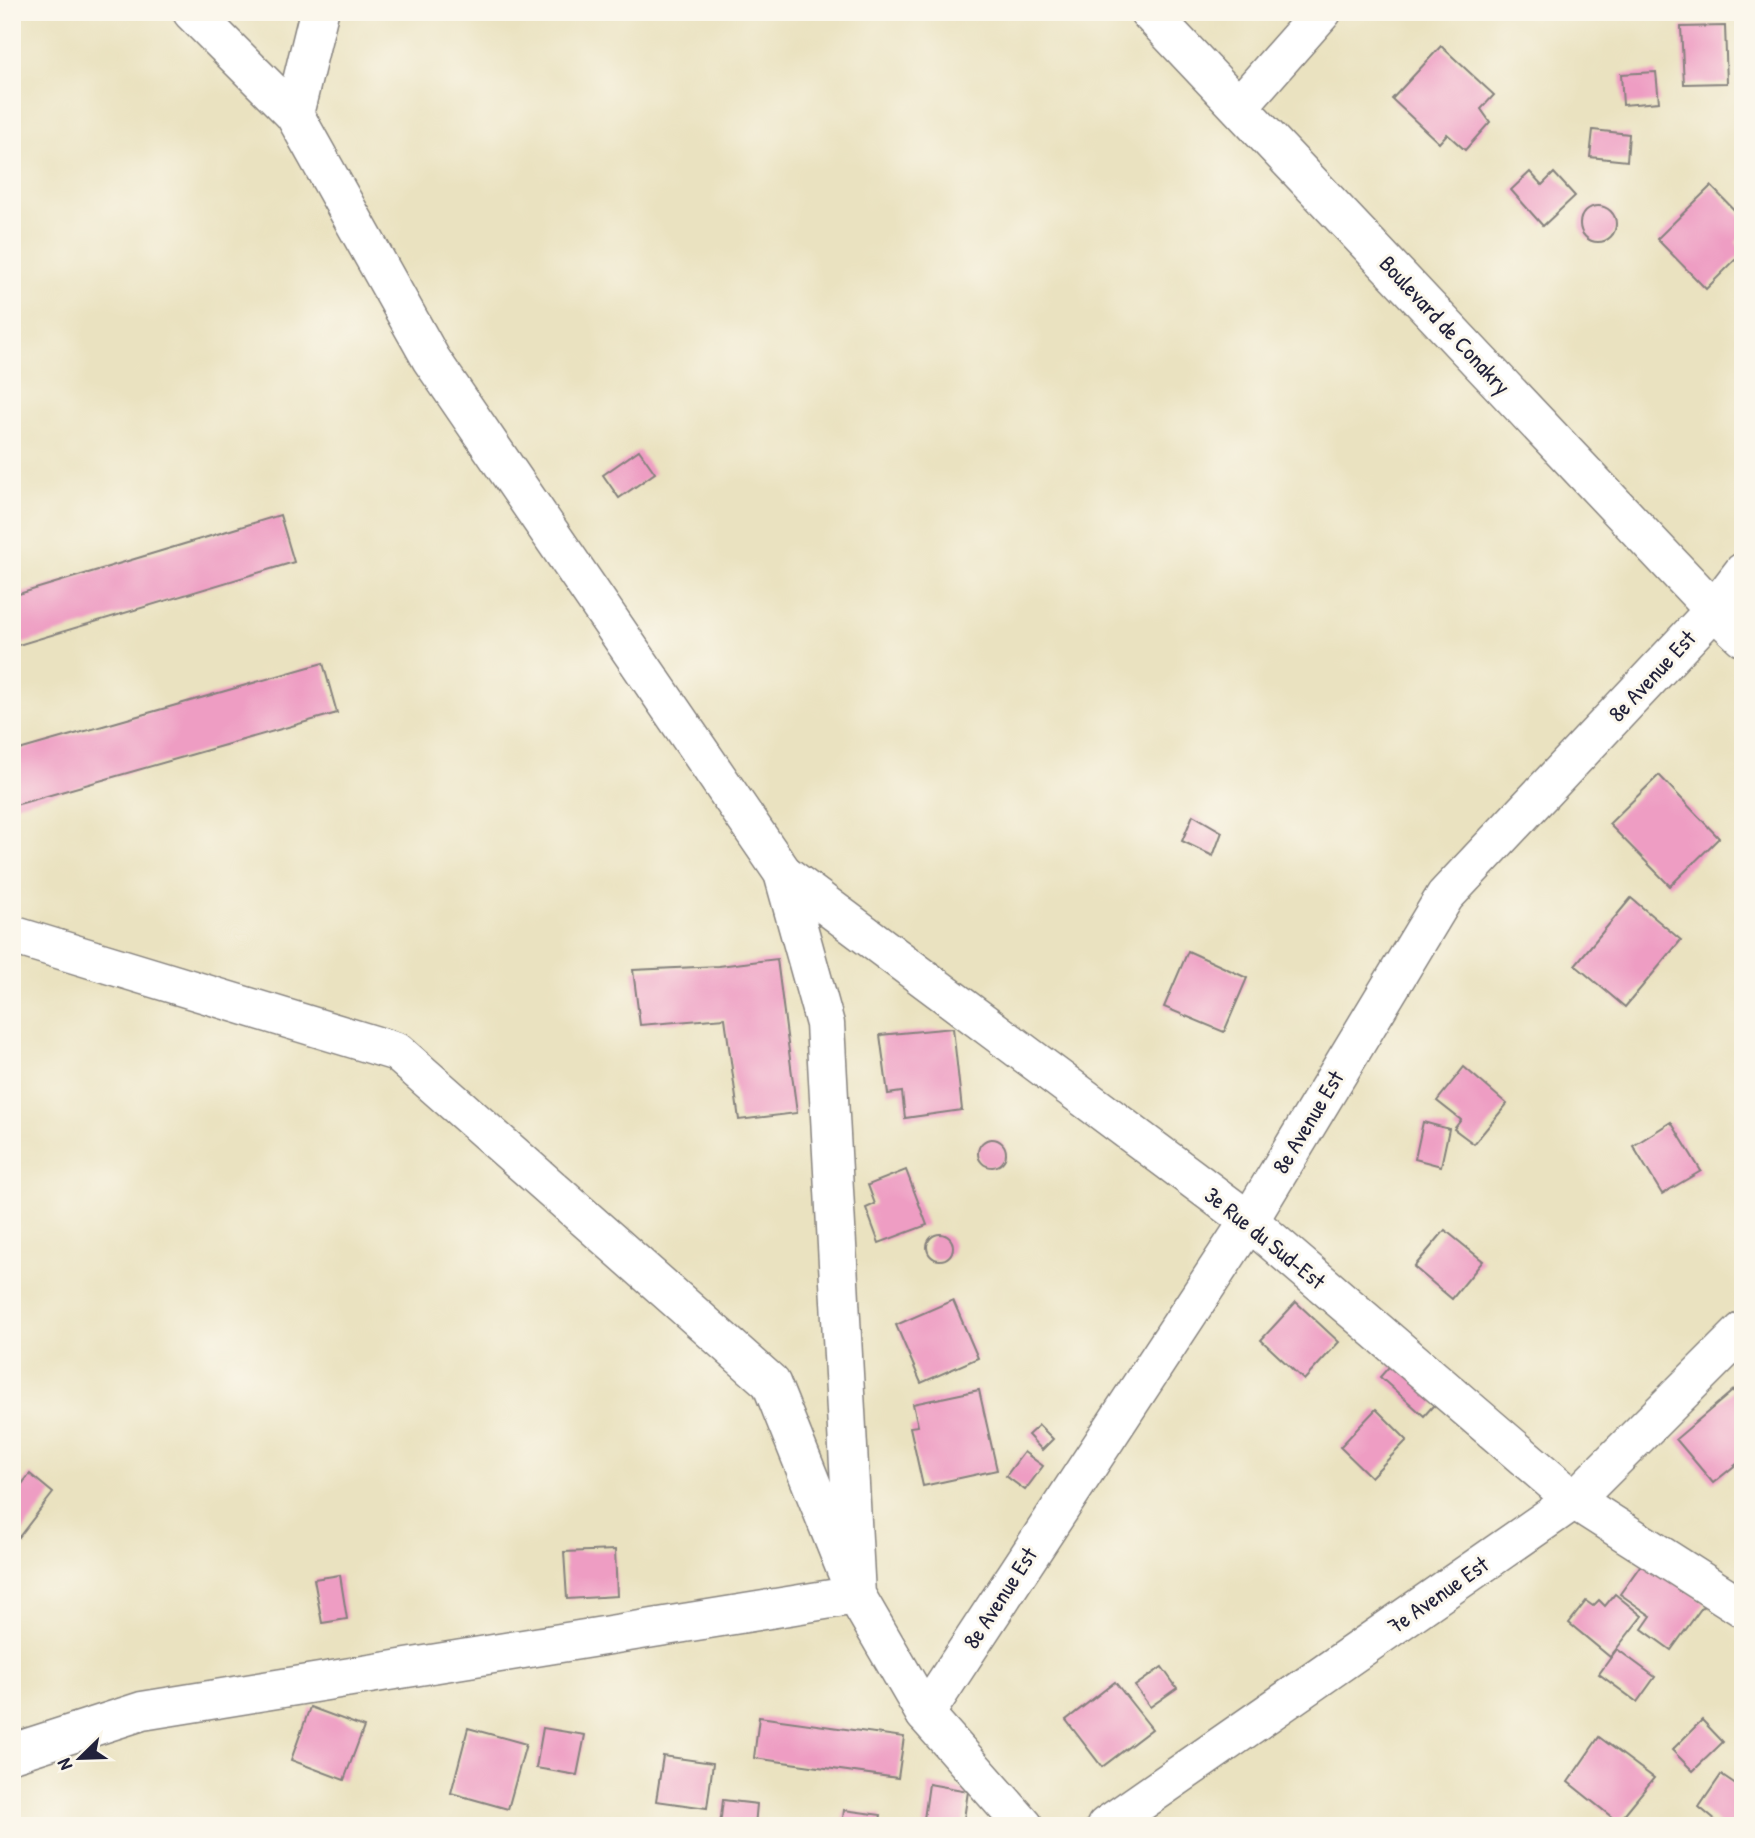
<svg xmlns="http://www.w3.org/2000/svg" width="1755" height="1838" viewBox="0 0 1755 1838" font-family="'Patrick Hand',sans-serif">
	<rect width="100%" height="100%" fill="#fbf7ec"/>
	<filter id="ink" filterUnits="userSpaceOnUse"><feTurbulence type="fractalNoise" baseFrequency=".0143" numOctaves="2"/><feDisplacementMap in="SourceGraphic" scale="14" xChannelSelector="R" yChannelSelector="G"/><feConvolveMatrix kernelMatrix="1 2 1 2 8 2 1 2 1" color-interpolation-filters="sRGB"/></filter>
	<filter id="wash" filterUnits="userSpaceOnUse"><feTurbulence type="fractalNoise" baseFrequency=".00686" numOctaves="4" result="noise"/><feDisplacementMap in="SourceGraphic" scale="28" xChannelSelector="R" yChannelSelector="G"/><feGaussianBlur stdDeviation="1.57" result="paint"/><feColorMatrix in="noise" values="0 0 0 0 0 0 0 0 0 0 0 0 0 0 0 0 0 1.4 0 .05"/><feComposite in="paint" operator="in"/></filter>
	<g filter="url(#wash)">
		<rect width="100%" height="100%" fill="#eae2c0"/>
		<g id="blocks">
			<g fill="#ee9dc3">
				<polygon points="1725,26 1727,83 1684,84 1681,27"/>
				<polygon points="1441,46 1494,95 1481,109 1490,122 1465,150 1447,134 1439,143 1392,99"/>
				<polygon points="1656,72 1659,102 1623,105 1621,74"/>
				<polygon points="1593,130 1629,134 1627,161 1590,157"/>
				<polygon points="1530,172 1542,185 1554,173 1575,196 1543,226 1511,190"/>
				<polygon points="1711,186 1743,219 1743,235 1736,242 1743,252 1706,289 1657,239"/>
				<circle cx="1598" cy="224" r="18"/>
				<polygon points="639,450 655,473 619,498 603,475"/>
				<polygon points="280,515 294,562 12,647 12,596"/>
				<polygon points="323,663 337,713 12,806 12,752"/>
				<polygon points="1659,775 1719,838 1670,886 1609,824"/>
				<polygon points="1193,815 1222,832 1213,856 1182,841"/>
				<polygon points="1631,898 1681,940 1625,1007 1575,965"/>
				<polygon points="1188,951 1247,978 1224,1032 1164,1007"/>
				<polygon points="777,959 797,1113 739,1120 725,1018 640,1025 633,970 719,966"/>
				<polygon points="953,1028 962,1110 905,1118 902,1092 888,1094 880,1035"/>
				<polygon points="1464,1067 1507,1104 1474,1144 1454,1129 1461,1120 1437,1101"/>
				<polygon points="1423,1122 1449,1129 1441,1166 1415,1159"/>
				<polygon points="1671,1122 1701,1171 1662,1194 1633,1146"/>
				<circle cx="992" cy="1153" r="14"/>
				<polygon points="906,1170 927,1225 879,1243 866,1208 875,1204 868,1185"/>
				<polygon points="1445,1230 1483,1261 1452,1299 1414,1267"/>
				<circle cx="940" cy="1247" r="13"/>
				<polygon points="953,1300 978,1358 921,1383 896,1325"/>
				<polygon points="1296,1302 1339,1342 1304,1380 1261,1340"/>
				<polygon points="1396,1359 1440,1398 1424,1416 1380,1377"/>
				<polygon points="1736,1388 1743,1396 1743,1459 1713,1483 1676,1439"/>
				<polygon points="979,1390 997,1470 923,1486 910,1427 918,1426 913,1404"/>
				<polygon points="1376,1409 1407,1440 1371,1477 1340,1447"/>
				<polygon points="1039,1425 1053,1439 1042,1450 1028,1435"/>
				<polygon points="1024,1452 1043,1466 1025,1490 1006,1476"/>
				<polygon points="30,1474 53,1493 19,1537 12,1531 12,1496"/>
				<polygon points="615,1550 617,1596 567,1599 564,1552"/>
				<polygon points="1645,1559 1705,1603 1671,1650 1642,1629 1651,1616 1620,1594"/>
				<polygon points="340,1575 347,1619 322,1623 314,1579"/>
				<polygon points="1615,1594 1642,1616 1610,1657 1569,1623 1586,1601 1593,1606 1599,1600 1605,1606"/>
				<polygon points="1617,1649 1655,1677 1637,1702 1599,1674"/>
				<polygon points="1162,1667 1177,1688 1150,1707 1135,1686"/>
				<polygon points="1115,1682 1152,1729 1102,1767 1066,1720"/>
				<polygon points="310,1707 364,1727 344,1780 291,1760"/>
				<polygon points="759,1717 904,1737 898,1778 754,1758"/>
				<polygon points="1702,1720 1723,1742 1693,1771 1672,1750"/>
				<polygon points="468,1728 526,1744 508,1809 451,1793"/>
				<polygon points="543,1728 585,1735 577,1775 536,1768"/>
				<polygon points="1599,1737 1654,1778 1618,1822 1568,1782"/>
				<polygon points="663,1756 713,1763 707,1808 656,1801"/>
				<polygon points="1721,1775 1743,1790 1741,1826 1722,1826 1699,1807"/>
				<polygon points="929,1784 968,1791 963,1826 923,1826"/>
				<polygon points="723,1800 757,1804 755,1826 720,1826"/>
				<polygon points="844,1810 881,1815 879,1826 842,1826"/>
			</g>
		</g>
	</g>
	<g filter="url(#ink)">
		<use href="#blocks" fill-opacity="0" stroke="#86827e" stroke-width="2"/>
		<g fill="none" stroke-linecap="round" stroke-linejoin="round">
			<defs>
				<g id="minor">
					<polyline points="1149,12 1714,610 1743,637"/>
					<polyline points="1239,106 1322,12"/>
					<polyline points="294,114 319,12"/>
					<polyline points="783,873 1249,1221 1574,1500 1743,1608"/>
					<polyline points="12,935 397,1052 771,1383 856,1595 142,1711 12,1753"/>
					<polyline points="925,1714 1249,1221 1445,896 1714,610 1743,572"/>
					<polyline points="1106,1826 1574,1500 1743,1331"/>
				</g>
				<polyline id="tertiary" points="192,12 294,114 431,359 783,873 825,1024 856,1595 925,1714 1024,1826"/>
			</defs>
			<use href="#minor" stroke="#86827e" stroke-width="41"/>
			<use href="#tertiary" stroke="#86827e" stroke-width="41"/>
			<use href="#minor" stroke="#fff" stroke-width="38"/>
			<use href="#tertiary" stroke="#fff" stroke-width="38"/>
		</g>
	</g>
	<g text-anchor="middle" stroke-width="6" stroke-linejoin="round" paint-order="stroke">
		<g font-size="23" fill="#22223b" stroke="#fbf7ec">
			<text transform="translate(1445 325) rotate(47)" y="8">Boulevard de Conakry</text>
			<text transform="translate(1652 676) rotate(-47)" y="8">8e Avenue Est</text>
			<text transform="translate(1308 1122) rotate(-59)" y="8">8e Avenue Est</text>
			<text transform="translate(1265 1238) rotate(39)" y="8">3e Rue du Sud-Est</text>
			<text transform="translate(1438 1595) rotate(-35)" y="8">7e Avenue Est</text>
			<text transform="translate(1000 1598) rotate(-57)" y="8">8e Avenue Est</text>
		</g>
	</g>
	<rect width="1755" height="1838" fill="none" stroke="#fbf7ec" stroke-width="42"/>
	<g transform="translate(80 1758) rotate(247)" stroke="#fbf7ec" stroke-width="5" paint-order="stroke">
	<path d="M0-5L12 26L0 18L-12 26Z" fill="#22223b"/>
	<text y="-10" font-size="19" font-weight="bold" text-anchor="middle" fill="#22223b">N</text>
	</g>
</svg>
